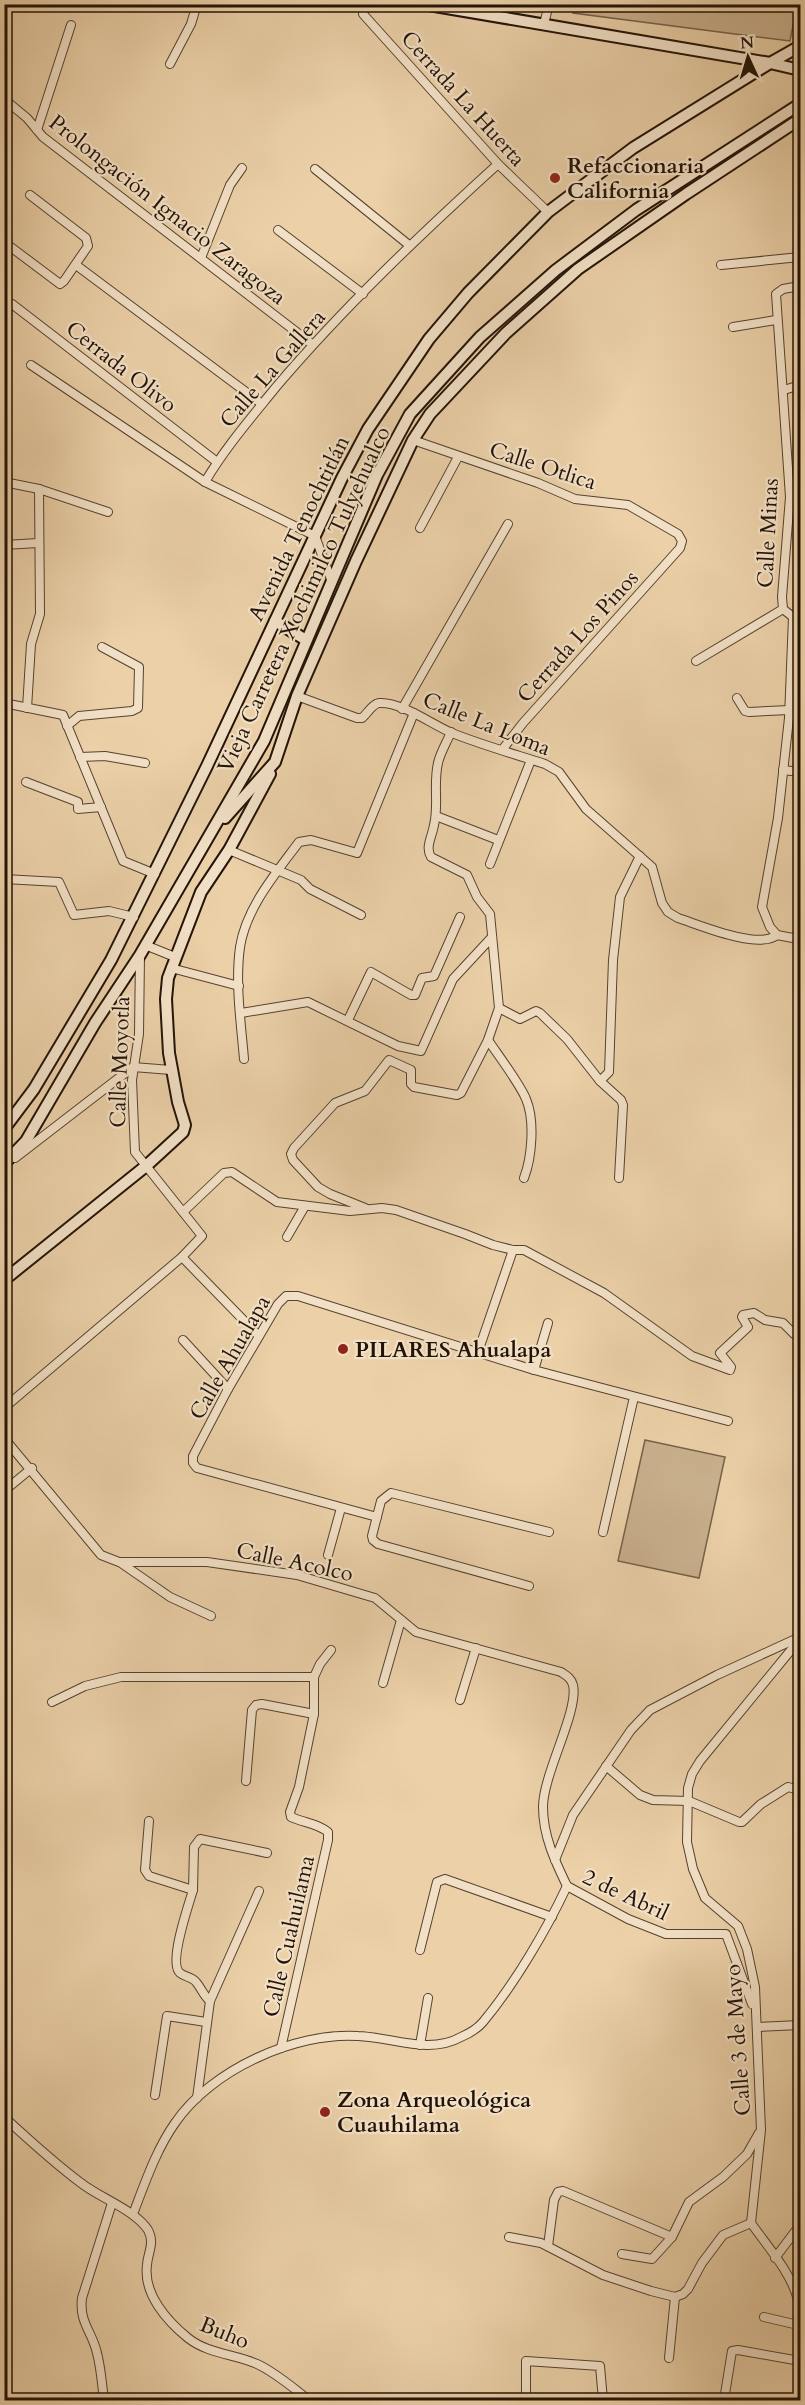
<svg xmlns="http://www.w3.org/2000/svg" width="805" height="2405" viewBox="0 0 805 2405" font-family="Cardo,serif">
	<rect width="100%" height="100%" fill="#ebd0a8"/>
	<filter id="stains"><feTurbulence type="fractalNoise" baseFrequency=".00333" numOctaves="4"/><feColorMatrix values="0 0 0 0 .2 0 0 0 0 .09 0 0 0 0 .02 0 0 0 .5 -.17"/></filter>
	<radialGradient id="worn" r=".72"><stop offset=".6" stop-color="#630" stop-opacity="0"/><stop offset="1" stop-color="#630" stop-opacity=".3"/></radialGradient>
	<g fill="#c9b08d" stroke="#76624a" stroke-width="1.5">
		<polygon points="576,4 797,4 797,5 790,41 573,13"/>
		<polygon points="645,1440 725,1457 699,1578 618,1561"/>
	</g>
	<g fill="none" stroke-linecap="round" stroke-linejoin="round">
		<defs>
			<g id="street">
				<polyline points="365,4 363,14 498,164 548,212"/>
				<polyline points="544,24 549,4"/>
				<polyline points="170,64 191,24 197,4"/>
				<polyline points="4,99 27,118 43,137 312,344"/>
				<polyline points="797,121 800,142"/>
				<polyline points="37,130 71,25"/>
				<polyline points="315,169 409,245"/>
				<polyline points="278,230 363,294"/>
				<polyline points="4,242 60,284 64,281 88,246 86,238 30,195"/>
				<polyline points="201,258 230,185 242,168"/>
				<polyline points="76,265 262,404"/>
				<polyline points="721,265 800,257"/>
				<polyline points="4,305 12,304 217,462"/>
				<polyline points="733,327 776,320"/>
				<polyline points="31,365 205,482"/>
				<polyline points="784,390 800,385"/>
				<polyline points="413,440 538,483 575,499 628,505 678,534 682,541 680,548 523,723 502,750"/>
				<polyline points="4,482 39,489 40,614 31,644 27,708"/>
				<polyline points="39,489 108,512"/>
				<polyline points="420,528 458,457"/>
				<polyline points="4,545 38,543"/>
				<path d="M332 582 315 536 205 482C225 448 251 418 276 387 344 307 420 235 498 164"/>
				<polyline points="696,661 783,609"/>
				<path d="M297 696 357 718H362C367 714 372 704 379 703 400 701 433 725 452 733 482 745 514 754 545 764L559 772 586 809 652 867 662 903 668 912 678 918C700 925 758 950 777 935L793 938 800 934"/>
				<polyline points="737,698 745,711 749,712 789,710"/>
				<polyline points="4,703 63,715 123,861 155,874"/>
				<polyline points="402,709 508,524"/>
				<polyline points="67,726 79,716 132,711 138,708 139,667 102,647"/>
				<polyline points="80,757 105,756 145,763"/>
				<polyline points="783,770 800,772"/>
				<polyline points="26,782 78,802 78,809 101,807"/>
				<polyline points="436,816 498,840"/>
				<polyline points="229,850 301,880 310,889 361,915"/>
				<polyline points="490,864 531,760"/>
				<polyline points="4,879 59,882 74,915 109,911 134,917"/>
				<polyline points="777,935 770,927 762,907 778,818 789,718 793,617 783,609 782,597 790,497 776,294 783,289 800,286"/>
				<polyline points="145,945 175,957"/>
				<polyline points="171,968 239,986"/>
				<polyline points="499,1008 520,1019 536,1011 540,1013 567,1039 600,1081 621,1100 623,1105 619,1178"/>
				<polyline points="241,1013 308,1002 398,1046 421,1051 453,979 492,937"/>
				<polyline points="348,1020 371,972 411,995 415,995 422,978 434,976 460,917"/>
				<path d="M488 1040C498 1055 520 1084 526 1099 535 1120 532 1157 524 1178"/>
				<path d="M244 1059C241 1023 235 984 240 947 246 908 276 873 299 842L311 840 357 853 414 713"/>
				<polyline points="600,1081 609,1072 613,960 620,897 640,856"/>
				<polyline points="15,1158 133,1067 171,1070"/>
				<path d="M365 1208 330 1194 318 1187 293 1160 291 1154 294 1148 335 1103 365 1091 389 1060 411 1070V1084L414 1087 457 1095 461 1093 488 1040 499 1008 490 914 477 897 467 875 431 857C425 847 432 837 434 825 439 805 433 784 438 763 440 753 447 742 451 732"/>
				<polyline points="183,1212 224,1173 232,1172 277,1202 350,1211 382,1208 396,1210 465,1234 493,1245 513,1250 524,1250 604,1293 692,1356 730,1370 731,1367 720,1353 748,1327 742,1317 743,1315 754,1313 765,1320 783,1323 794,1334 800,1336"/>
				<polyline points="287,1237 305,1206"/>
				<polyline points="182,1257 259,1336"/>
				<polyline points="800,1257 800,1275"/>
				<polyline points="183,1340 228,1389"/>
				<polyline points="478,1352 513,1250"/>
				<polyline points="534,1370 548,1323"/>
				<polyline points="4,1408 182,1257 202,1236 135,1152 132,1080 139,1034 140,955"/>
				<path d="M4 1438 101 1555 119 1562H207L297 1575 375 1598 416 1632 561 1672C567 1676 571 1678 573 1685 579 1711 543 1774 543 1807 543 1836 555 1861 567 1886"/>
				<polyline points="4,1491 32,1468"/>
				<polyline points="377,1517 197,1468 193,1463 193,1456 228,1389 278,1304 286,1296 298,1296 534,1370 728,1421"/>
				<polyline points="603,1532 634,1397"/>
				<polyline points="328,1555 341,1508"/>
				<polyline points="121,1563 170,1597 211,1616"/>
				<polyline points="529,1586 378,1544 373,1540 372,1536 381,1501 391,1493 549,1532"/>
				<path d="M800 1639 700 1761 692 1774 688 1788 687 1842 693 1869 705 1898 738 1926 747 1949 755 1987 761 2130 751 2223C767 2246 791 2272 798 2300 801 2312 798 2325 800 2338"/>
				<polyline points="383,1683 401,1620"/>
				<polyline points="460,1700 476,1648"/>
				<polyline points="52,1702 85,1686 121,1677 314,1677"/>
				<polyline points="606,1766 640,1795 653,1800 689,1801 739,1822 742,1822 761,1804 788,1787 800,1790"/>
				<polyline points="246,1781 252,1710 256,1705 262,1704 314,1714"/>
				<path d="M149 1821 145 1870 149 1876 193 1890C189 1904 168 1963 180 1973 185 1977 192 1977 196 1982 202 1989 203 1995 210 2001"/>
				<polyline points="555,1860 573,1815 631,1730 650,1710 717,1675 800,1637"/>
				<polyline points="567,1886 628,1919 666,1934 726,1934 752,2004"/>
				<polyline points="193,1890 194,1847 200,1839 267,1853"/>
				<polyline points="420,1950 437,1882 445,1879 552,1917"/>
				<polyline points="757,2027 800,2025"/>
				<polyline points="420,2045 428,1998"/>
				<path d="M281 2048 328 1840V1832C317 1823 304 1823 291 1817L290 1812 299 1787 314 1714V1677L320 1664 331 1650"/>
				<polyline points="155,2095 167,2016 206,2022"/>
				<polyline points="197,2098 210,2001 259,1891"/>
				<path d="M4 2117C29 2140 54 2163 81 2183 100 2198 135 2210 148 2230 155 2243 148 2252 147 2265 143 2294 167 2321 188 2338 208 2354 235 2354 257 2364 275 2372 293 2388 309 2400"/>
				<path d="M133 2214C145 2183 156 2150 175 2123 211 2070 295 2032 358 2036 392 2037 429 2055 461 2037 468 2034 478 2028 483 2022 514 1985 547 1929 567 1886"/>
				<polyline points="509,2237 541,2243 603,2275 651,2291 675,2297 683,2294 688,2289 702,2263 723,2235 751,2223"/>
				<polyline points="548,2246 554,2200 558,2192 563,2191 672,2237"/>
				<polyline points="622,2254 652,2259 672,2237 689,2202 723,2177 747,2154 759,2133"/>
				<polyline points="775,2258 800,2225"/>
				<polyline points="764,2317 798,2325"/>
				<polyline points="669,2358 675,2297"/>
				<polyline points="651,2398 675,2400"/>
				<path d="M104 2400C102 2385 101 2368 97 2353 92 2331 79 2323 82 2298L112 2203"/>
				<polyline points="526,2400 526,2361 600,2366 603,2400"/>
				<polyline points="724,2400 732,2351 738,2350 800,2361"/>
			</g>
			<g id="secondary">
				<polyline points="423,4 770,63 800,70"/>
				<polyline points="275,621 306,640"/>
				<polyline points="225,818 275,762 297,696 356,561 413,440 430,414 506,333 578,269 686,194 800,119"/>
				<polyline points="4,1129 34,1089 111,960 207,766 342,478 368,429 429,339 468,293 548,212 633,148 770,63 800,46"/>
				<polyline points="4,1164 26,1141 95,1023 140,955 264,741 377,475 410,414 480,337 556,270 636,210 800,104"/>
				<polyline points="4,1280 146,1166 183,1132 185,1125 178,1102 169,1053 166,999 168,978 201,892 229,850 270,774"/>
			</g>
		</defs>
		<use href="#street" stroke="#55422f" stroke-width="10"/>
		<use href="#secondary" stroke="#231307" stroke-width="14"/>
		<use href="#street" stroke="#f2e0c6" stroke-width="8"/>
		<use href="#secondary" stroke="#f2e0c6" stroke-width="10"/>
	</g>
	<g fill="#8f2418" stroke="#f2e0c6" stroke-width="2">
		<circle cx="555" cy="178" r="6"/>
		<circle cx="343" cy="1349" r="6"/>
		<circle cx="325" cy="2112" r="6"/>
	</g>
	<g text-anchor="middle" stroke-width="4.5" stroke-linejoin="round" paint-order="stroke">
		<g font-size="22" fill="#231307" stroke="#f2e0c6">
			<text transform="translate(464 98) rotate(48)" y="8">Cerrada La Huerta</text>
			<text transform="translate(168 209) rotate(38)" y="8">Prolongación Ignacio Zaragoza</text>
			<text transform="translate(122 366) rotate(38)" y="8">Cerrada Olivo</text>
			<text transform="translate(272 368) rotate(-49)" y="8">Calle La Gallera</text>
			<text transform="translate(543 465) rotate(18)" y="8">Calle Otlica</text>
			<text transform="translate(298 528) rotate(-64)" y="8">Avenida Tenochtitlán</text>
			<text transform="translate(767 533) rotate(-87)" y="8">Calle Minas</text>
			<text transform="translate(303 599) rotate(-65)" y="8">Vieja Carretera Xochimilco Tulyehualco</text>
			<text transform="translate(577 636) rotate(-48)" y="8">Cerrada Los Pinos</text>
			<text transform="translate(487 723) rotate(22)" y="8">Calle La Loma</text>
			<text transform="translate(119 1062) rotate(-88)" y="8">Calle Moyotla</text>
			<text transform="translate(229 1357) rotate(-60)" y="8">Calle Ahualapa</text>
			<text transform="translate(295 1561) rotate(12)" y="8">Calle Acolco</text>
			<text transform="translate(626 1894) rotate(25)" y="8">2 de Abril</text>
			<text transform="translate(288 1936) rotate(-77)" y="8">Calle Cuahuilama</text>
			<text transform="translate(737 2040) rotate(-94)" y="8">Calle 3 de Mayo</text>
			<text transform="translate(225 2332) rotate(22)" y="8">Buho</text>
		</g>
		<g font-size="22" font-weight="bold" fill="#231307" stroke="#f2e0c6" text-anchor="start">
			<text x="567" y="173">Refaccionaria<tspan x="567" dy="25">California</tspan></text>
			<text x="355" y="1357">PILARES Ahualapa</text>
			<text x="337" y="2107">Zona Arqueológica<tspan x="337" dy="25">Cuauhilama</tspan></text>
		</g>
	</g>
	<rect width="805" height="2405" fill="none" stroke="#ebd0a8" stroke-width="24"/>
	<rect x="6" y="6" width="793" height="2393" fill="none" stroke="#231307" stroke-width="3"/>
	<rect x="12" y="12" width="781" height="2381" fill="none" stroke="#231307" stroke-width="1.5"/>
	<g transform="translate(748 57) rotate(356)" stroke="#f2e0c6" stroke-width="4.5" paint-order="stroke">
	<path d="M0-4.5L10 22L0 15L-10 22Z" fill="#231307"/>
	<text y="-9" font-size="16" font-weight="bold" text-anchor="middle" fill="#231307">N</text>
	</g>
	<rect width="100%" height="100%" filter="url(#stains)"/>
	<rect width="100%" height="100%" fill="url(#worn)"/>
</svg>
